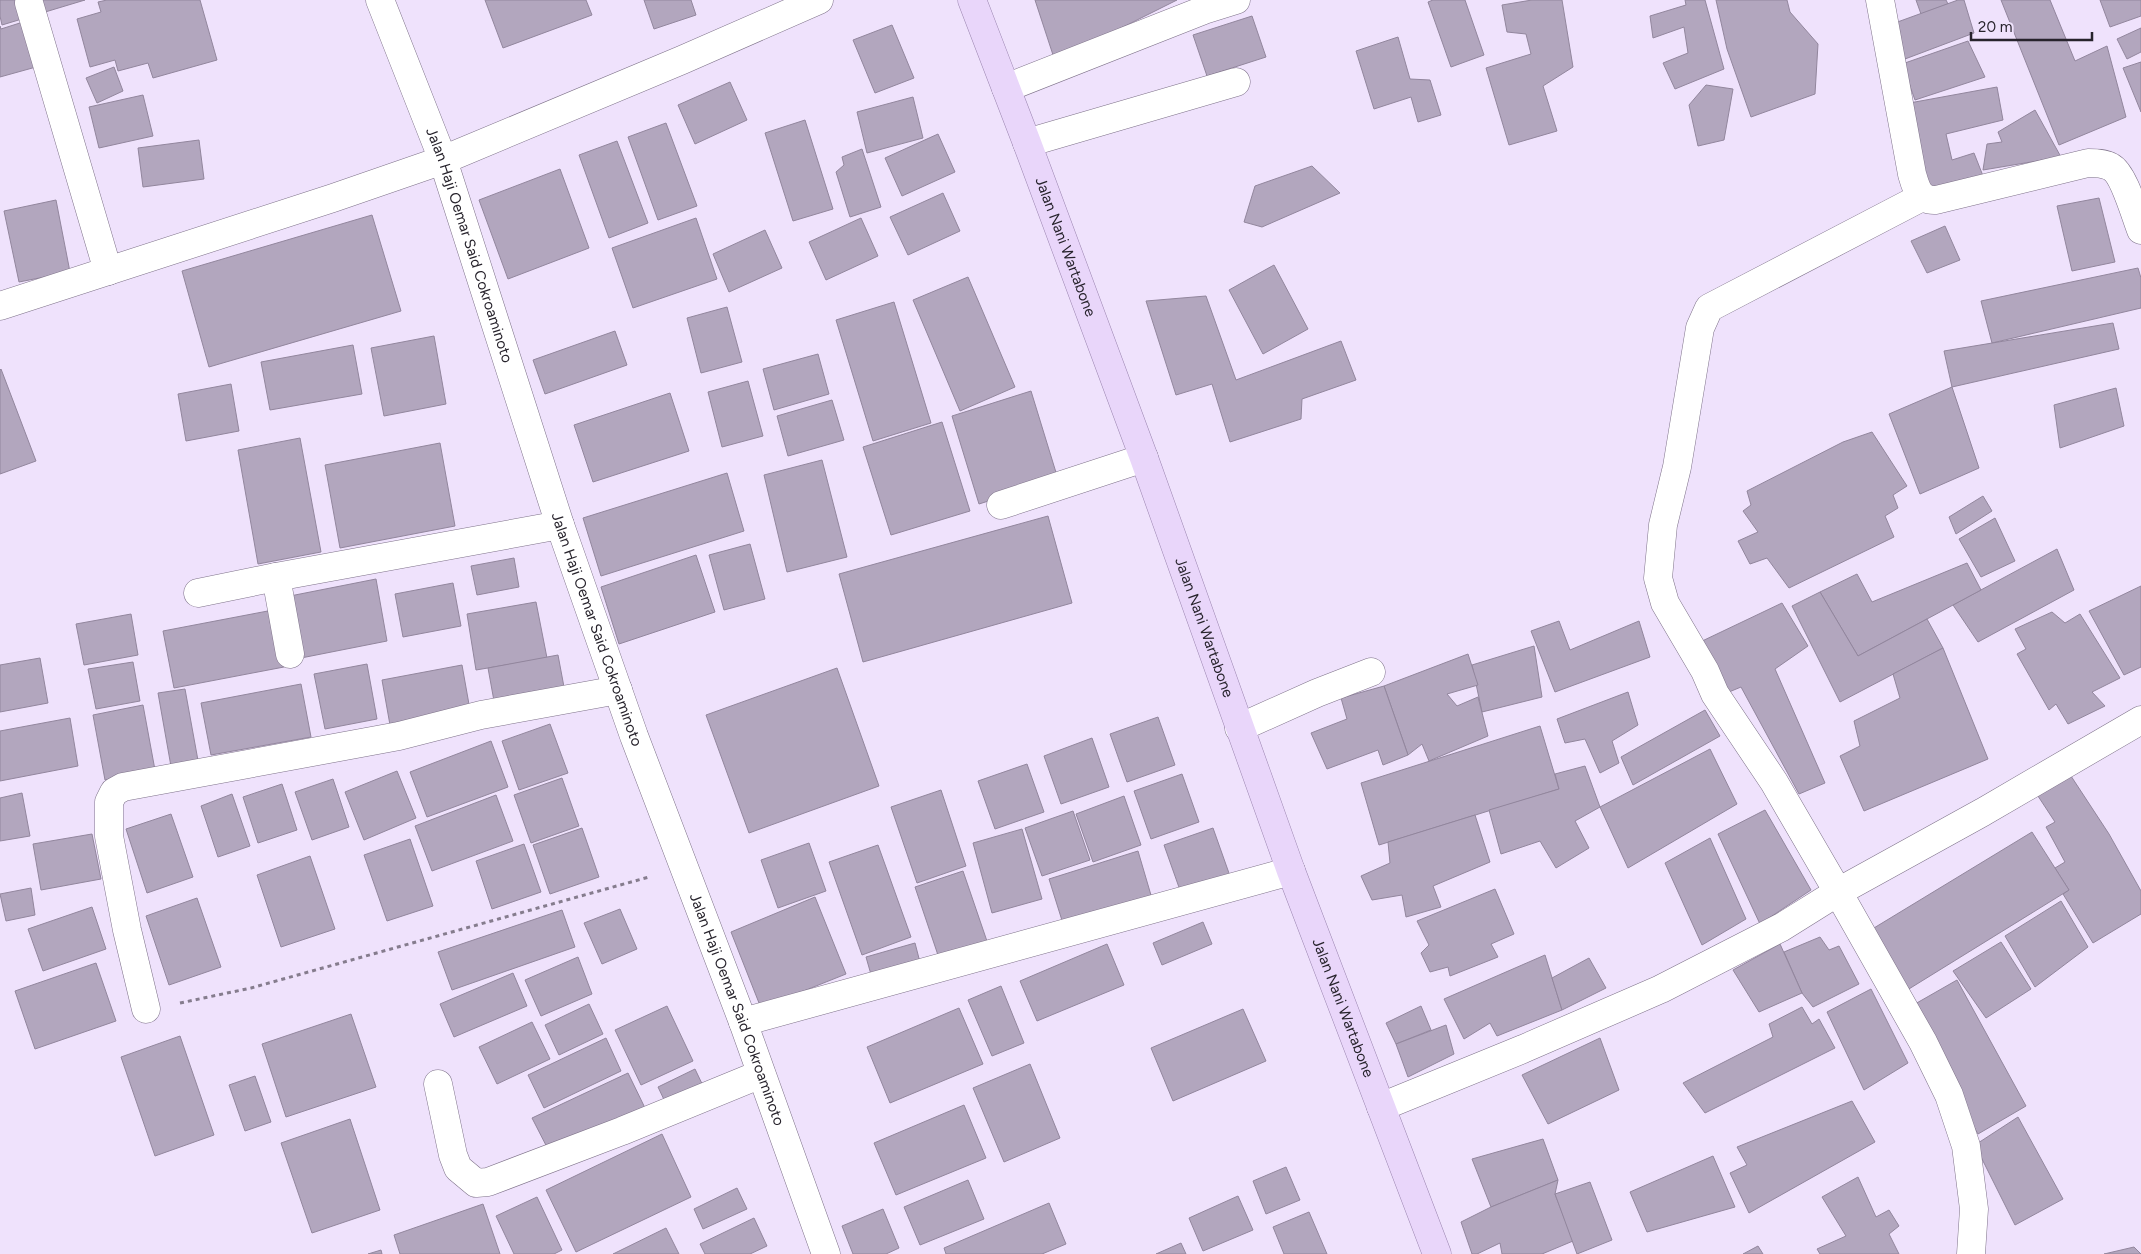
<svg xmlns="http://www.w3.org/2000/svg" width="2141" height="1254" viewBox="0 0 2141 1254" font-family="Figtree,sans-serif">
	<rect width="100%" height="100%" fill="#efe2fc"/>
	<g fill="#b2a6be" stroke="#92869d">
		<polygon points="0,0 85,0 2,25 0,16"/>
		<polygon points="107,0 200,0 217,60 153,78 148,63 118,71 115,60 90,67 77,19 101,12 98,2"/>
		<polygon points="485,0 586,0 592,15 503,48"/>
		<polygon points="644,0 691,0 696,15 654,29"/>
		<polygon points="1035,0 1177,0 1055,61"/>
		<polygon points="1433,0 1465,0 1484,55 1451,67 1428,2"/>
		<polygon points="1532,0 1562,0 1573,67 1543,86 1557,131 1509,145 1486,68 1531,54 1526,34 1507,32 1502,5"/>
		<polygon points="1685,0 1705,0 1724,69 1675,89 1663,63 1688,53 1684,27 1653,38 1650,16 1686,5"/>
		<polygon points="1716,0 1787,0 1790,12 1818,44 1815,94 1751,117 1727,49"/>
		<polygon points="1916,0 1946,0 1948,4 1921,14"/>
		<polygon points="1958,0 1964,0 1974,33 1905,59 1892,24"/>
		<polygon points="2001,0 2050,0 2075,61 2107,46 2126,117 2059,145"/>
		<polygon points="2100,0 2141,0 2141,16 2110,27"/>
		<polygon points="1252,16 1266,57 1207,76 1193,35"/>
		<polygon points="23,22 36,67 0,77 0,26 1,29"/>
		<polygon points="892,25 914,78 875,93 853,40"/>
		<polygon points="2141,28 2141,52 2127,59 2117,39"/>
		<polygon points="1398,37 1410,79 1430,80 1441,115 1418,122 1411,97 1374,109 1356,51"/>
		<polygon points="1968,41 1985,77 1915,100 1902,64"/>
		<polygon points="2141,62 2141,112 2123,68"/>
		<polygon points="114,67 123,91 97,103 86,78"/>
		<polygon points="730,82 747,120 695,144 678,105"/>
		<polygon points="1706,85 1733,89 1724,140 1698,146 1689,105"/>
		<polygon points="1997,87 2003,120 1946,134 1952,160 1974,153 1985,181 1927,192 1904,104"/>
		<polygon points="143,95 153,136 99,148 89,107"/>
		<polygon points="913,97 923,138 867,153 857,112"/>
		<polygon points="2035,110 2061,157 1983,170 1987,144 2002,142 1998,132"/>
		<polygon points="805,120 833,209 793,221 765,133"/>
		<polygon points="666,123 697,206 658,220 628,137"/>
		<polygon points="938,134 955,172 902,196 885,158"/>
		<polygon points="199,140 204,179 143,187 138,148"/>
		<polygon points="617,141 648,223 609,238 579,155"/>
		<polygon points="862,149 881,207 850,217 836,172 844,165 842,157"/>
		<polygon points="1312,166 1340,193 1262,227 1244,222 1255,186"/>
		<polygon points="560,169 589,248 508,279 479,200"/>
		<polygon points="943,193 960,231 908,255 890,217"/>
		<polygon points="2099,198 2115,262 2072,271 2057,206"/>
		<polygon points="56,200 70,272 19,282 4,211"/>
		<polygon points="372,215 401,311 209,367 182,271"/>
		<polygon points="696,218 717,279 633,308 612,248"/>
		<polygon points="861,218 878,256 826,280 809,242"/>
		<polygon points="1945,226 1960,260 1927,273 1911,241"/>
		<polygon points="765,230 782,268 729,292 713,254"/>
		<polygon points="1274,265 1308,329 1263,354 1229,290"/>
		<polygon points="2138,268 2141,278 2141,308 1992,343 1981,301"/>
		<polygon points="968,277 1015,387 960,411 913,300"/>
		<polygon points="1206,296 1236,380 1341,341 1356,380 1302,399 1301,419 1230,442 1212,384 1176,395 1146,301"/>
		<polygon points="894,302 931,423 873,441 836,320"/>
		<polygon points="727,307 742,362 701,373 687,318"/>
		<polygon points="2113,323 2119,349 1952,387 1944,351"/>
		<polygon points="615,331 627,365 545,394 533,360"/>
		<polygon points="434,336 446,404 384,416 371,348"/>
		<polygon points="353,345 362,394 270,410 261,362"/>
		<polygon points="818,354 829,394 774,410 763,369"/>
		<polygon points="1,369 36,461 0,474 0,370"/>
		<polygon points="748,381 763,436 722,447 708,392"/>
		<polygon points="231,384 239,431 186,441 178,394"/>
		<polygon points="1952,387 1979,468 1920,494 1889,414"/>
		<polygon points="2116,388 2124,426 2060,448 2054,405"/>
		<polygon points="1031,391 1058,479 979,504 952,416"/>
		<polygon points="670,393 689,451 593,482 574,425"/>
		<polygon points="832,400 844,440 788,456 777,416"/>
		<polygon points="942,422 970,511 891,535 863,447"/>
		<polygon points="1872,432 1907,486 1893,495 1898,508 1885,516 1894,537 1789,588 1767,558 1750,564 1738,541 1758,532 1743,511 1751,505 1747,491 1843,442"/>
		<polygon points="300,438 321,552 258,564 238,450"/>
		<polygon points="440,443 455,526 340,548 325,465"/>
		<polygon points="822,460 847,557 787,572 764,475"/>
		<polygon points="727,473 744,531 601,576 583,518"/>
		<polygon points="1983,496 1992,511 1956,534 1949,517"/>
		<polygon points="1048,516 1072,603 863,662 839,574"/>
		<polygon points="1995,518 2015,561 1981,577 1959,539"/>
		<polygon points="750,544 765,599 724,610 709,555"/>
		<polygon points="2057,549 2074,590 1978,642 1953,605"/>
		<polygon points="696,555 715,612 619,644 601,587"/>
		<polygon points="514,558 519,587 477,595 471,566"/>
		<polygon points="1967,563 1981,590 1858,656 1820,592 1857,574 1872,602"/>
		<polygon points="376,579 387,641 301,658 290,596"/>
		<polygon points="453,583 461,626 403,637 395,594"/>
		<polygon points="2141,586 2141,667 2124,675 2089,611"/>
		<polygon points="1820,592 1858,656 1927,619 1943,648 1840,702 1792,606"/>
		<polygon points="536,602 547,658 476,670 467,614"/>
		<polygon points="1782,603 1808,646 1775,669 1825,783 1799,794 1741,687 1729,692 1698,643"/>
		<polygon points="273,610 284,667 174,688 163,631"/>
		<polygon points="2052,612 2065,623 2080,614 2120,678 2092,692 2105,706 2068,724 2056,704 2049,710 2017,654 2026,649 2015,629"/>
		<polygon points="131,614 138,655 84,665 76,624"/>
		<polygon points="1559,621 1570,650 1639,621 1650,657 1555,692 1531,631"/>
		<polygon points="1534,646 1542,697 1482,712 1472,665"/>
		<polygon points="1943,648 1988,759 1864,811 1840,756 1860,746 1854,721 1900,698 1893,674"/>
		<polygon points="1468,654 1478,685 1447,694 1457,706 1478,697 1488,736 1429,761 1422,744 1408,755 1384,686"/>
		<polygon points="558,655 564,687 494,701 488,668"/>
		<polygon points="40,658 48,703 0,712 0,665"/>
		<polygon points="133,662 140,701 96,709 88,669"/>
		<polygon points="367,664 377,719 325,729 314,674"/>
		<polygon points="462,665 470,710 390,725 382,680"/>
		<polygon points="837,668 879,786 749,833 706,715"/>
		<polygon points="301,684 311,737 211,755 201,703"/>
		<polygon points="1384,686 1408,755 1383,765 1378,750 1327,769 1311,733 1347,719 1341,698"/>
		<polygon points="185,689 199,766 172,772 158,693"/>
		<polygon points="1628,692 1638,725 1612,741 1619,763 1600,773 1585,739 1565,743 1557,719"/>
		<polygon points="143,705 155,770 105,780 93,715"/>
		<polygon points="1705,710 1720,736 1633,785 1621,757"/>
		<polygon points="1158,717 1175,765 1127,782 1110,734"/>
		<polygon points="70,718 78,766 0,781 0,731"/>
		<polygon points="550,724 568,773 519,790 502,741"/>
		<polygon points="1540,726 1559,789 1379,845 1361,783"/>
		<polygon points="1092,738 1109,787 1061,804 1044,756"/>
		<polygon points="491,741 508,787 427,817 410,772"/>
		<polygon points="1710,749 1737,804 1628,868 1600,807"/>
		<polygon points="1027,764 1044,812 995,829 978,781"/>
		<polygon points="1585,766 1600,807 1575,821 1589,848 1556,868 1540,841 1501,854 1489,810 1559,789 1555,774"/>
		<polygon points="397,771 416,818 364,840 345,792"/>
		<polygon points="2069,773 2109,834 2141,891 2141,914 2093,943 2063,894 2069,890 2055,868 2065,862 2046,827 2055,822 2036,793"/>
		<polygon points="1182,774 1199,822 1151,839 1134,791"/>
		<polygon points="562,778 579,826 531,843 514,795"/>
		<polygon points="333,779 349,827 312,840 295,792"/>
		<polygon points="282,784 297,830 258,843 243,797"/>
		<polygon points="941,790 966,866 917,883 891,807"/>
		<polygon points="22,793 30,836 0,841 0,798"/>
		<polygon points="232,794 250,846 218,857 201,806"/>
		<polygon points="496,795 513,841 432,871 415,826"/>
		<polygon points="1124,796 1141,845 1093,862 1076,814"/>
		<polygon points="1765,810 1811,890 1760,924 1718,834"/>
		<polygon points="1073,811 1090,860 1042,876 1025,828"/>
		<polygon points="171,814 193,877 147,893 126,829"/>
		<polygon points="1475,815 1490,862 1433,886 1441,907 1406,917 1402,895 1372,900 1361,876 1390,863 1388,842"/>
		<polygon points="582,828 599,877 550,894 533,845"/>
		<polygon points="1213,828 1230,876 1181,893 1164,845"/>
		<polygon points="1022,829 1042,899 992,913 973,843"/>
		<polygon points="2032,832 2069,890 1904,992 1869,931"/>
		<polygon points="92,834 101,879 41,890 33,844"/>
		<polygon points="1710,838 1746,919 1702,945 1665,863"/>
		<polygon points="410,839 433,906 387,921 364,855"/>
		<polygon points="809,843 826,891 778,908 761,860"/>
		<polygon points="524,844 541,892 492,909 476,861"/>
		<polygon points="878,845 911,937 862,955 829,862"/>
		<polygon points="1138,851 1153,902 1065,930 1049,879"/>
		<polygon points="310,856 335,929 281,947 257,875"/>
		<polygon points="963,871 990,950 942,967 915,887"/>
		<polygon points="31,888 35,915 6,921 0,894"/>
		<polygon points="1495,889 1514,934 1491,944 1498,957 1450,976 1448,967 1430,972 1421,953 1429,945 1417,921"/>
		<polygon points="815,897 846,974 761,1008 731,932"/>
		<polygon points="197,898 221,967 169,985 146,916"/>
		<polygon points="2061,901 2088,947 2035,987 2005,936"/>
		<polygon points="92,907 106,949 43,971 28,929"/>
		<polygon points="620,909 637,949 602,964 584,923"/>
		<polygon points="562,910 575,947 452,990 438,952"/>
		<polygon points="1203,922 1212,944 1162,965 1153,943"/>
		<polygon points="1820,937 1829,950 1839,946 1859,984 1813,1007 1802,993 1784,952"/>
		<polygon points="2001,942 2031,989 1986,1018 1953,971"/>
		<polygon points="915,943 922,970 874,985 866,957"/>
		<polygon points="1107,944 1124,985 1037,1021 1020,981"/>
		<polygon points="1780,944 1802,993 1759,1012 1733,970"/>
		<polygon points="1545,955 1562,1010 1497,1036 1490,1023 1464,1039 1444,999"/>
		<polygon points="578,957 592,994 541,1016 525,980"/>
		<polygon points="1589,958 1606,988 1562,1010 1552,978"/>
		<polygon points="96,963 116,1021 35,1049 15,991"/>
		<polygon points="513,973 527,1006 454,1037 440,1004"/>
		<polygon points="1957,980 2026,1106 1978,1134 1908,1008"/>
		<polygon points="1001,986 1024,1043 992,1056 968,1000"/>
		<polygon points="1871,989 1908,1063 1864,1090 1827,1012"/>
		<polygon points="589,1004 603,1034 559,1055 545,1025"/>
		<polygon points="667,1006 693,1061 641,1085 615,1030"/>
		<polygon points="1421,1006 1431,1030 1396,1044 1386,1023"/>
		<polygon points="1802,1007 1812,1024 1819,1019 1835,1048 1705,1113 1683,1083 1773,1037 1769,1024"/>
		<polygon points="959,1008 983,1064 890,1103 867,1047"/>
		<polygon points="1243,1009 1266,1061 1173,1101 1151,1048"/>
		<polygon points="351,1014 376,1087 286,1117 262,1044"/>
		<polygon points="532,1022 550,1059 497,1084 479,1047"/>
		<polygon points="1446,1025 1454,1054 1408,1077 1396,1044"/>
		<polygon points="180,1036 214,1135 155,1156 121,1057"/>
		<polygon points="606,1038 621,1071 544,1108 528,1075"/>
		<polygon points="1600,1038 1619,1090 1548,1124 1522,1075"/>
		<polygon points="1030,1064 1060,1138 1004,1162 973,1088"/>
		<polygon points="695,1069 705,1090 668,1108 658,1087"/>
		<polygon points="628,1073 646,1110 551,1155 532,1118"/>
		<polygon points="255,1076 271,1122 245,1131 229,1085"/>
		<polygon points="1852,1101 1875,1142 1749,1213 1730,1173 1747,1165 1737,1147"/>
		<polygon points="964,1105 986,1158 896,1195 874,1143"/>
		<polygon points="2018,1117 2063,1199 2015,1225 1975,1145"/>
		<polygon points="350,1119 380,1210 312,1233 281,1143"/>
		<polygon points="662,1134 691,1197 576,1252 546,1190"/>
		<polygon points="1543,1139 1558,1180 1491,1207 1472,1159"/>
		<polygon points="1713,1156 1735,1207 1647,1232 1630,1192"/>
		<polygon points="1286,1167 1300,1200 1266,1214 1253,1181"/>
		<polygon points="1858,1177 1876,1217 1889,1210 1899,1226 1889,1234 1899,1254 1820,1254 1817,1249 1846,1236 1822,1197"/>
		<polygon points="968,1180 984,1219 920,1245 904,1207"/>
		<polygon points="1558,1180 1555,1194 1573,1241 1542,1254 1502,1254 1500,1243 1477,1254 1472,1254 1461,1222 1491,1207"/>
		<polygon points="1590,1182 1612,1240 1577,1254 1555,1194"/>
		<polygon points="737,1188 747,1209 703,1229 694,1209"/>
		<polygon points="1238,1196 1253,1230 1203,1251 1189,1218"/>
		<polygon points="537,1197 562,1250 554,1254 514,1254 496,1216"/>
		<polygon points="1049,1203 1066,1244 1042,1254 946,1254 944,1248"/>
		<polygon points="483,1204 500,1254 400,1254 394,1235"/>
		<polygon points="883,1209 899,1248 886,1254 853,1254 842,1226"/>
		<polygon points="1309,1212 1327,1254 1284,1254 1273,1227"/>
		<polygon points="754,1218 767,1246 750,1254 705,1254 700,1244"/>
		<polygon points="666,1228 679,1254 613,1254"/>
		<polygon points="1181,1243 1186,1254 1156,1254"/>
		<polygon points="1758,1246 1763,1254 1743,1254"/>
		<polygon points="2134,1247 2141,1254 2104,1254"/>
		<polygon points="381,1250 382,1254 368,1254"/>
	</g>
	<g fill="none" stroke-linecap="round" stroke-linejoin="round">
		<defs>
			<g id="minor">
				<path id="s1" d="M380 0 443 160 560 525 634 736 743 1022 826 1254"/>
				<path d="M1880 0 1912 174C1916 188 1919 201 1936 200L2088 163C2095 163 2104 163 2111 167 2124 174 2135 215 2141 230"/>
				<polyline points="29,3 108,271"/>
				<polyline points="1006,88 1204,10 1236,0"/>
				<polyline points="1027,143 1236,82"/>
				<polyline points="1922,197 1709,308 1700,328 1677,467 1663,525 1658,578 1665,603 1705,671 1715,694 1774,782 1838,892 1923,1042 1949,1095 1966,1146 1974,1209 1971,1254"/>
				<polyline points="0,306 333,198 443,160 682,60 819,0"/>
				<polyline points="1001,505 1144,458"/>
				<polyline points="198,593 276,577"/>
				<polyline points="290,654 276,577 560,525"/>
				<polyline points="1239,728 1317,693 1371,672"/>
				<polyline points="146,1009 127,930 109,836 109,802 114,792 123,787 399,736 481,715 618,690"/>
				<polyline points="743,1022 1291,871"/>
				<polyline points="438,1084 453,1155 458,1168 476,1183 488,1182 622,1131 761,1074"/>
				<polyline points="1381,1107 1523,1049 1661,989 1782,927 1838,892 1983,812 2141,720"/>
			</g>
			<g id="major">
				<path id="s2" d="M972 0 1027 143 1144 458 1291 871 1437 1254"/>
			</g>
		</defs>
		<use href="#minor" stroke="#7e7289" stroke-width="29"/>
		<use href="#major" stroke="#9b85b0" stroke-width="29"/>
		<polyline stroke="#857c8d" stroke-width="3" stroke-dasharray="4 4" stroke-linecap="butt" points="180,1003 251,988 649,877"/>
		<use href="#minor" stroke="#fff" stroke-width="28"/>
		<use href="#major" stroke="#e9d6fa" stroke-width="28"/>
	</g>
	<g text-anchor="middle" stroke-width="5" stroke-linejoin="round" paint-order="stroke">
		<g font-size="15" fill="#27232c" stroke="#efe2fc">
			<text dy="5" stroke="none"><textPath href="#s1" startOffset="261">Jalan Haji Oemar Said Cokroaminoto</textPath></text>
			<text dy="5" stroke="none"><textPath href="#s2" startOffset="264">Jalan Nani Wartabone</textPath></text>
			<text dy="5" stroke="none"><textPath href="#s2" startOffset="669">Jalan Nani Wartabone</textPath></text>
			<text dy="5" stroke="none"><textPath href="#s1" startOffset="666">Jalan Haji Oemar Said Cokroaminoto</textPath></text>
			<text dy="5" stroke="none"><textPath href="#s2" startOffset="1074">Jalan Nani Wartabone</textPath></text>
			<text dy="5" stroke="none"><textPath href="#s1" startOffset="1071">Jalan Haji Oemar Said Cokroaminoto</textPath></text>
		</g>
	</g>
	<path d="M1971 32v8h121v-8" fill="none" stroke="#27232c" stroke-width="2.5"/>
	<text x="1978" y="32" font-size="15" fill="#27232c" stroke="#efe2fc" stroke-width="4" paint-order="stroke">20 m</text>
</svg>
